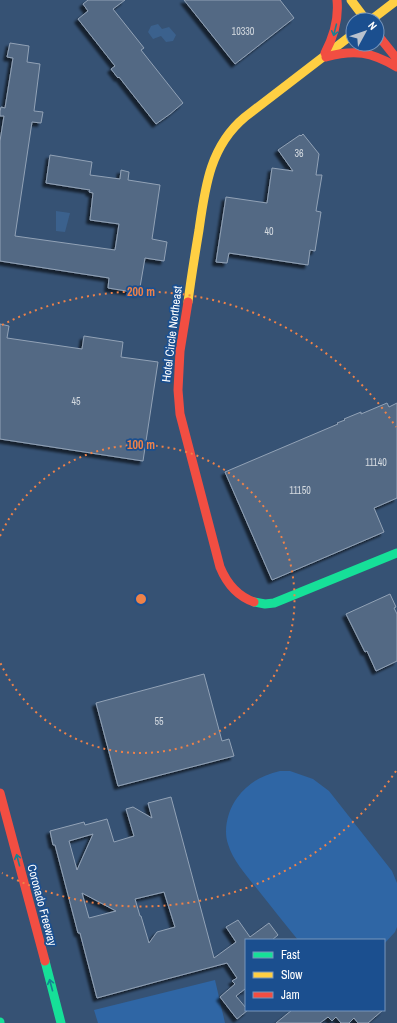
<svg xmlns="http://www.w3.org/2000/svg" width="397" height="1023" viewBox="0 0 397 1023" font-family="'Archivo Narrow',sans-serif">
	<defs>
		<filter id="shadow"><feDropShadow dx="-3.5" dy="3.5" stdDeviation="1" flood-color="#0009"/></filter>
	</defs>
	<rect width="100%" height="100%" fill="#365274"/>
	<g fill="#2f66a5">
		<path d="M280 771H290L313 779 329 791 392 871 397 883V927L395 932 384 944V940H298C284 923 271 906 258 890 247 876 233 861 228 844 223 830 228 810 237 798 249 782 261 776 280 771Z"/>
		<polygon points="215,980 225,1023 98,1023 94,1010"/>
	</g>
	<g fill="#3b618d">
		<polygon points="158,24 162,29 169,27 176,35 173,41 166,42 161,36 153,39 148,32 151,26"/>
		<polygon points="56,211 70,213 65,232 56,231"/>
	</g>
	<g fill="#526984" stroke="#92a2b6" fill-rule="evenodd" filter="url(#shadow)">
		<polygon points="88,0 125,0 113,9 144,48 141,50 183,103 170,114 156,124 119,77 118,78 111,69 115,66 78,19 88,11 83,4"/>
		<polygon points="184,0 280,0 294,18 235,64"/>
		<polygon points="10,43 29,46 27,62 40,64 34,111 43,112 41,123 32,122 15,236 115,250 119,224 90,220 93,193 89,192 90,190 46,183 50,155 92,162 90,175 120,179 121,170 129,172 128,180 160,185 152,239 167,242 164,261 145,258 139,293 108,288 109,278 0,261 0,141 4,116 0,116 0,111 1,107 5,108 13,58 7,57"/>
		<polygon points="303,134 319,154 316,175 322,175 316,211 321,212 315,251 310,250 308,265 229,253 227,263 216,262 226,197 267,203 272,168 293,171 278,150 300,135 301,136"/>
		<polygon points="0,324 9,326 7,338 82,349 84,336 123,342 121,357 158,362 143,461 0,439"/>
		<polygon points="387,403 389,407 397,403 397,498 374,508 384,532 272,580 225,472 338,424 337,423 345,420 344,419 361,412 361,414"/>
		<polygon points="390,594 396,607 394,608 397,614 397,661 376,671 367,651 365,652 346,614"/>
		<polygon points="204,674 222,741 229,739 234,756 118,786 96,703"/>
		<path d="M171 797 214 958 236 942 226 927 238 920 250 937 269 923 278 935 272 940H246V991L245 989 236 996 246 1008V1010H248L237 1019 220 997 235 984 232 981 237 978 227 963 159 981 97 998 80 933H78L55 845H53L50 831 84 822 85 825 107 819 114 842 134 836 126 809 133 807 152 818 148 803ZM93 834 77 870 69 841ZM164 892 175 927 157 932 149 943 141 916H140L135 899ZM82 893 116 911 89 918Z"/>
		<polygon points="292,1010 383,1010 368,1023 358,1023 354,1018 349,1023 341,1023 336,1017 332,1021 328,1017 320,1023 276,1023"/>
	</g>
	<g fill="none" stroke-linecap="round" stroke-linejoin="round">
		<g stroke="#16e098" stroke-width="9">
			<polyline points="254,602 265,604 274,603 397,553"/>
			<polyline points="45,961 61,1023"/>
			<polyline points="0,1022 0,1023"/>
		</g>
		<g stroke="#ffcf43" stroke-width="9">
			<polyline points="351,0 366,20"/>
			<polyline points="371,20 397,0"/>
			<path d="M188 302C191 278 195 254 199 230 205 187 210 146 245 117L353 34"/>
		</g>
		<g stroke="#f24e42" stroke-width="9">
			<polyline points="377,34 397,59"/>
			<path d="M325 53C334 36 339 19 337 0"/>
			<path d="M326 57C355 49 371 52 397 67"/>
			<path d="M188 302 180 351 178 390 180 414 220 567C227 584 237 596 254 602"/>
			<polyline points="0,793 45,961"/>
		</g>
	</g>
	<defs><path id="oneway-shaft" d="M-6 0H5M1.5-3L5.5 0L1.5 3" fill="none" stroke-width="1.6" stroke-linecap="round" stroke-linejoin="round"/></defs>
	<g stroke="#198292">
		<use href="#oneway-shaft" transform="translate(335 30) rotate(104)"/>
		<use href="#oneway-shaft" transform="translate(18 860) rotate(-105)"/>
		<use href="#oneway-shaft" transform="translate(51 985) rotate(-105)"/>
	</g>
	<g fill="none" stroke="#ee8249" stroke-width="2" stroke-dasharray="2 4">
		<path d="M0 536A154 154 0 1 1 0 662"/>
		<path d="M396 771A307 307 0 0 1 2 873M2 325A307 307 0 0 1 396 427"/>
	</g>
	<g text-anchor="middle" stroke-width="3.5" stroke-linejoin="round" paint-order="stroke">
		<g font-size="10" fill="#d4dae0">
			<text x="243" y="35">10330</text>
			<text x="299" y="157">36</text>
			<text x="269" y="235">40</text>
			<text x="76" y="405">45</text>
			<text x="376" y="466">11140</text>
			<text x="300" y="494">11150</text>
			<text x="159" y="725">55</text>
		</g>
		<g font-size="12" fill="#fff" stroke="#1b4f8f">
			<text transform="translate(172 334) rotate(-83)" y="4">Hotel Circle Northeast</text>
			<text transform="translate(42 905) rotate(75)" y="4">Coronado Freeway</text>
		</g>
	</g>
	<circle cx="141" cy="599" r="6" fill="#ee8249" stroke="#1b4f8f" stroke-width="2"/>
	<g font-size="12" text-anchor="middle" font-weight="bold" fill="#ee8249" stroke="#1b4f8f" stroke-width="3.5" stroke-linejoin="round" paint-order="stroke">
		<text x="141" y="296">200 m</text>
		<text x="141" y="449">100 m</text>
	</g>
	<rect x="245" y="939" width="140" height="72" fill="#1b4f8f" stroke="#7695bc"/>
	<rect x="253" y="952" width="20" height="6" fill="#16e098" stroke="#7695bc"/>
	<text x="281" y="959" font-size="12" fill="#ffffff">Fast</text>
	<rect x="253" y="972" width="20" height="6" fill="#ffcf43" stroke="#7695bc"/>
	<text x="281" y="979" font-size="12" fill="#ffffff">Slow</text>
	<rect x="253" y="992" width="20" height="6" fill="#f24e42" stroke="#7695bc"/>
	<text x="281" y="999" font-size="12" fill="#ffffff">Jam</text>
	<g transform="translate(365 32) rotate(50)"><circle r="19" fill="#1b4f8f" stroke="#7695bc"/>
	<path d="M0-3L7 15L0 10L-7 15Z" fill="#b9c2ce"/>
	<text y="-6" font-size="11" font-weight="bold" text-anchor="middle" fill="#ffffff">N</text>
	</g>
</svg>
